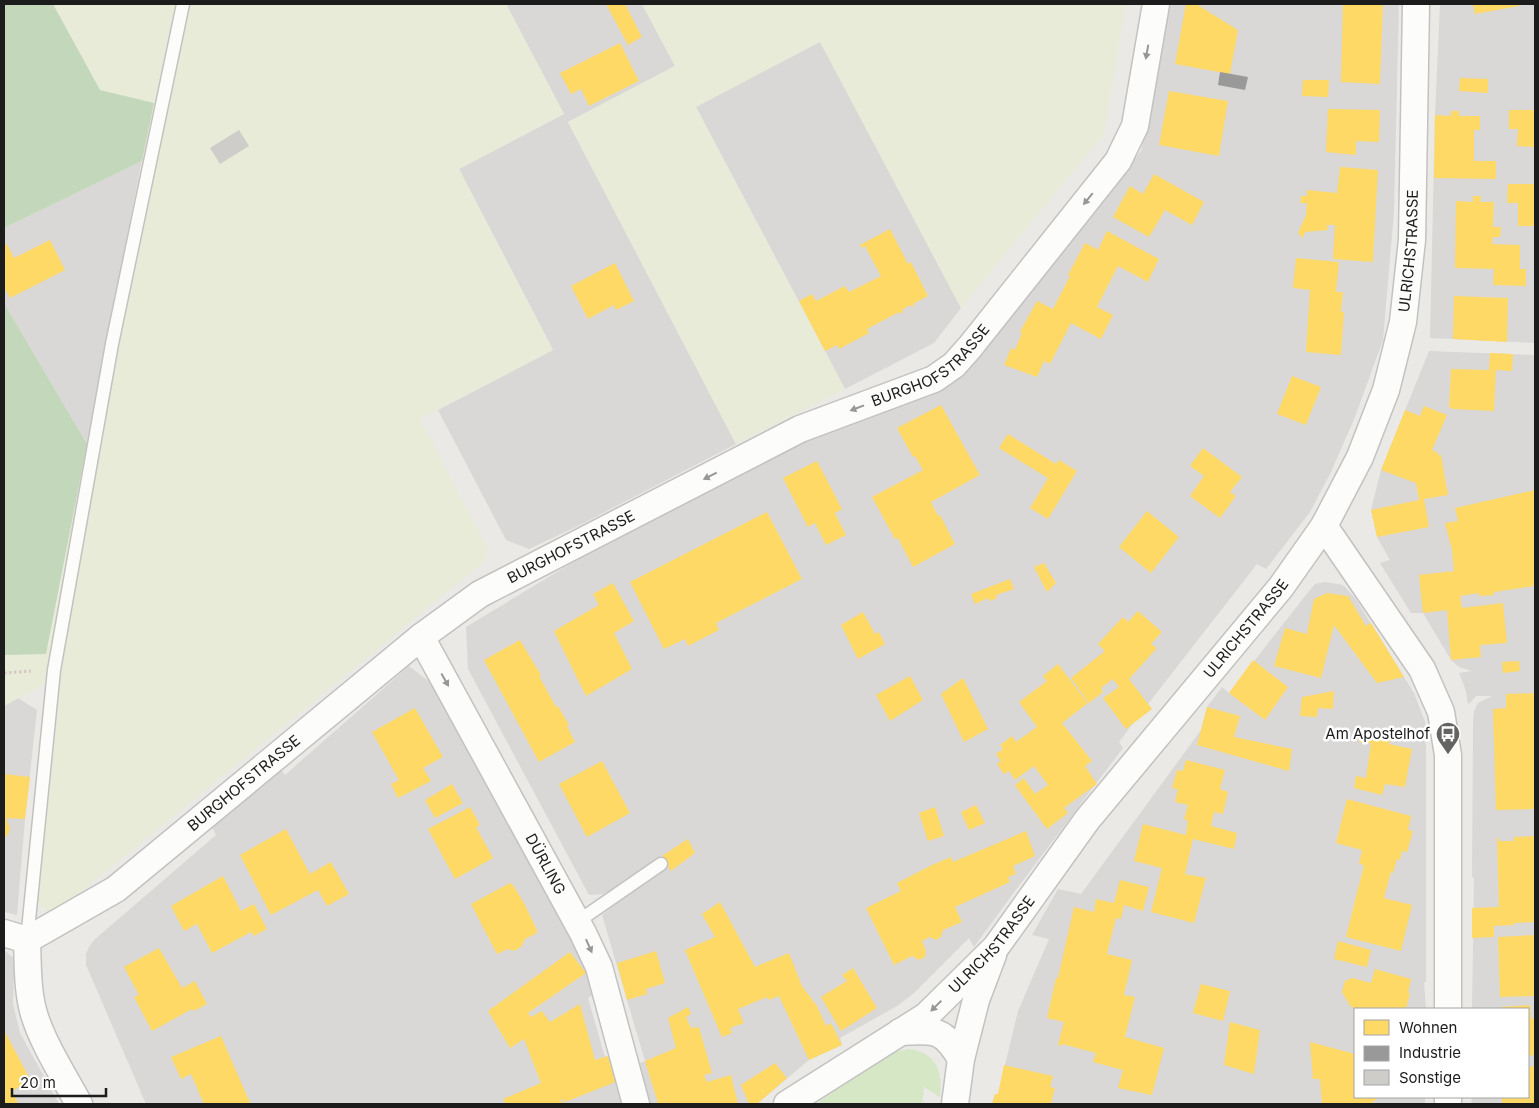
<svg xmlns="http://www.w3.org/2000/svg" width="1539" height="1108" viewBox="0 0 1539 1108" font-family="Inter,sans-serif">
	<rect width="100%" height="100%" fill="#eae9e5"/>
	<g fill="#d9d8d6">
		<polygon points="506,4 642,4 675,66 568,122 736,444 580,525 529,549 506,540 438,410 553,350 459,169 564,114"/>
		<polygon points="1167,4 1399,4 1394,212 1383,340 1355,417 1331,472 1310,512 1266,569 1257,564 1148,704 1152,709 1134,722 1119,742 1123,748 1015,891 974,947 969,938 913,994 897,1006 840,1038 842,1045 809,1060 757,1104 643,1104 633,1066 645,1061 602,915 614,905 667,865 662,856 607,894 589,895 468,669 466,627 595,549 796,444 960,378 1141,151"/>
		<polygon points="1440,4 1535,4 1535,343 1430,338 1435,115"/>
		<polygon points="820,41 961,308 934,343 845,389 696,107"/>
		<polygon points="142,161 87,444 4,303 4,228"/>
		<polygon points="1429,351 1535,355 1535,1104 1471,1104 1472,1097 1528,1097 1528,1009 1472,1009 1474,878 1472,877 1473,722 1474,711 1478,703 1492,696 1476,696 1468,705 1466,691 1459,673 1472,671 1459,667 1451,660 1423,613 1411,613 1380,563 1390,560 1377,537 1371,510 1381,470"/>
		<polygon points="1325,582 1343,585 1355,598 1414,693 1425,722 1427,735 1424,735 1426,746 1426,982 1424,982 1426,1009 1355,1009 1355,1097 1425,1097 1425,1104 992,1104 995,1094 998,1094 1018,1011 1049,939 1032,935 1058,889 1081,894 1201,730 1207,707 1222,687 1229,693 1309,591 1315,584"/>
		<polygon points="409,666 435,686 578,942 598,992 588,998 605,1057 608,1056 629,1104 146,1104 86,965 86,954 89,947 94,940 216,835 212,827 280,766 285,775"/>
		<polygon points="18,698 37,710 25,819 17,915 4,912 4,706"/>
		<polygon points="4,950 18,962 14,973 13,1004 20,1033 59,1104 4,1104"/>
	</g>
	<g fill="#e8ebd8">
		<polygon points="53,4 506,4 564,114 459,169 553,350 420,419 488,549 486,560 60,909 52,913 43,910 39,903 38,898 61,675 4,706 4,655 46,654 153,103 100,90"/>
		<polygon points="642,4 1126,4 1104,134 961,308 820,42 696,107 845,389 736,444 568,122 675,66"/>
	</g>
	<path fill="#d5e7c4" d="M910 1049C937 1054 943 1071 940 1097L924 1087 922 1104H816L893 1052Z"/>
	<g fill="#c3d8bb">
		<polygon points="4,4 53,4 100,90 154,103 142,161 4,228"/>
		<polygon points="4,303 87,444 46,654 4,655"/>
	</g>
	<g fill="#ffd966">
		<polygon points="606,4 625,4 642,37 628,45"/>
		<polygon points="1186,4 1196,4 1238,30 1230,74 1175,64"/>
		<polygon points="1343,4 1383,4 1380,84 1341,82"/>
		<polygon points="1473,4 1519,4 1519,6 1475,14"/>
		<polygon points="620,43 639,81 589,106 581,89 571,94 560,73"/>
		<polygon points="1460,78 1488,79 1488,93 1459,91"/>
		<polygon points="1303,80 1329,80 1328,97 1302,96"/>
		<polygon points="1169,91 1228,101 1219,156 1159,145"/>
		<polygon points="1328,109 1380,110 1379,142 1356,141 1356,155 1326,152"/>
		<polygon points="1509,110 1535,110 1534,147 1517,146 1518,129 1509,129"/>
		<polygon points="1451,111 1459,111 1459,116 1480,116 1480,130 1474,130 1474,161 1496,161 1496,179 1434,178 1435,115 1451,116"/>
		<polygon points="1340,167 1378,170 1373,262 1333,259 1335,225 1327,225 1328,230 1305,232 1303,238 1298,233 1306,215 1307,203 1300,203 1301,196 1307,196 1307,190 1337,193"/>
		<polygon points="1154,174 1204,202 1192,225 1165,210 1149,237 1113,217 1130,186 1143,194"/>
		<polygon points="1508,184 1534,184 1535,226 1518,226 1518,203 1507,203"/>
		<polygon points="1473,196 1481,196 1480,202 1494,202 1493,227 1501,227 1500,237 1493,237 1492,244 1520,245 1520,269 1526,269 1526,286 1493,285 1494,269 1455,268 1456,201 1473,202"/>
		<polygon points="890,229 908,264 911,262 928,296 913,304 914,306 912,307 910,305 902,310 903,312 900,314 899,312 867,329 869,333 839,349 837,345 825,351 799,301 812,294 816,301 845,286 849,292 881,276 865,246 861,248 860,245"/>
		<polygon points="1107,231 1159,259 1148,282 1118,266 1097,307 1113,315 1101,339 1071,323 1050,364 1044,361 1037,377 1004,365 1011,348 1015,350 1022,333 1020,332 1037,301 1053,309 1070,276 1068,275 1085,243 1098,250"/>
		<polygon points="50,240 65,270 10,298 4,287 4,246 7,244 14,258"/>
		<polygon points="1296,258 1339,262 1336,292 1343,292 1341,312 1344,312 1341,355 1306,352 1310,290 1293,288"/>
		<polygon points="615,263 634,301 616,310 614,305 588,319 571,286"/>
		<polygon points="1454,296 1508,298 1507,342 1453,339"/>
		<polygon points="1490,353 1513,354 1512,371 1496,370 1494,411 1453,409 1449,407 1451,369 1489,370"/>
		<polygon points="1292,376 1321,387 1306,425 1277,414"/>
		<polygon points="941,405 980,475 931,502 938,516 940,515 955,544 913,567 898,538 895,539 872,497 923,470 915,456 913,457 897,428"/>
		<polygon points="1424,406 1447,415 1432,450 1438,453 1438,455 1441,455 1448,495 1424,499 1429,527 1377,537 1371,510 1419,500 1416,483 1381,470 1405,410 1420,416"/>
		<polygon points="1008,434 1056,464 1059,460 1077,471 1048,519 1030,508 1048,478 999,448"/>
		<polygon points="1203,448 1242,477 1230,492 1236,496 1220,518 1190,496 1204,476 1190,466"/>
		<polygon points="817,461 842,509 835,513 846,535 826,545 815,523 808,527 783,478"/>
		<polygon points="1535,490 1535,586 1494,592 1494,595 1479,596 1479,593 1460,596 1462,608 1503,603 1507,643 1480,645 1481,657 1451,660 1447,610 1423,613 1419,575 1454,571 1452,550 1445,523 1458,521 1455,508"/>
		<polygon points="1147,511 1179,537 1151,573 1119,547"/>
		<polygon points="767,512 802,579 716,623 719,630 688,646 685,639 664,649 630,582"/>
		<polygon points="1044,563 1056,583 1047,592 1034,567"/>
		<polygon points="1010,579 1014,589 996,595 997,598 990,601 988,598 975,604 971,594"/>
		<polygon points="613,583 634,621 614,633 632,669 586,696 554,631 599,605 593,594"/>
		<polygon points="1327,593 1348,596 1366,626 1371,623 1404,677 1377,683 1334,625 1321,678 1274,666 1285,628 1307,634 1314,599"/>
		<polygon points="1138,611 1162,632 1151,644 1157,648 1129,679 1152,709 1126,729 1103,698 1119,687 1113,679 1101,688 1103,692 1089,703 1071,678 1105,651 1098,644 1123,617 1128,622"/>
		<polygon points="863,612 875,634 879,632 885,644 858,659 841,625"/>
		<polygon points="520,640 541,675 539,676 556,707 558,706 569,725 567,726 575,742 539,762 484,660"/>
		<polygon points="1253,660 1288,687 1265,720 1229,693"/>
		<polygon points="1519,661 1520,671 1503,673 1502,662"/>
		<polygon points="1058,664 1088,703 1062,723 1092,761 1085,766 1097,784 1064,808 1068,813 1047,829 1015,785 1024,778 1035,794 1048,785 1034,766 1015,780 1009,771 1004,774 997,764 1001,761 996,754 1003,749 1000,745 1012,736 1016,742 1037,727 1019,702 1047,681 1043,676"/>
		<polygon points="910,676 923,700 890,721 876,695"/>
		<polygon points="963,678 988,729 964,742 941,694"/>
		<polygon points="1334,691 1333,709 1318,708 1317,717 1300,716 1302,697"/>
		<polygon points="1535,693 1535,809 1496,810 1493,709 1506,708 1506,694"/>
		<polygon points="1207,707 1240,716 1234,737 1292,749 1289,771 1197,745"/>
		<polygon points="415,708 443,757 423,768 431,781 398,798 391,784 399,780 372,732"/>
		<polygon points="1360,731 1390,733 1389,744 1412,749 1405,787 1385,784 1382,795 1354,788 1356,776 1366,778 1371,743 1359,742"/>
		<polygon points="1186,760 1225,770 1220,789 1228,792 1223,814 1214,812 1211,826 1237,833 1234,849 1193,839 1185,874 1206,878 1194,923 1151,912 1162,868 1134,861 1143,824 1186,835 1188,820 1184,820 1188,805 1175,802 1178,789 1172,788 1177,770 1183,771"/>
		<polygon points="602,761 630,813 587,837 559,784"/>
		<polygon points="4,774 30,777 25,819 7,818 7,821 10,828 8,835 4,837"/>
		<polygon points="452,784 463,803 435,818 425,800"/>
		<polygon points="1347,799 1411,816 1408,830 1413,831 1407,852 1402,851 1400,860 1397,859 1393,873 1391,872 1384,898 1412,905 1401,951 1346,937 1364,865 1359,864 1362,850 1336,843"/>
		<polygon points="976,805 985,823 969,830 961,812"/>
		<polygon points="470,807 480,825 476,827 493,858 455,879 428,829"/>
		<polygon points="935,807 944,836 928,841 919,813"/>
		<polygon points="286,829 310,874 331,862 349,894 327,906 318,890 271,915 240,855"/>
		<polygon points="1026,831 1035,856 1013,866 1016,874 1008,877 1010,882 955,907 962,922 943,930 941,937 936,940 930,937 922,941 926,951 925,957 919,960 912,956 894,965 866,908 901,891 897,883 932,865 951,857 953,862"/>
		<polygon points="1535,836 1535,922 1514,923 1514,925 1494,926 1494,937 1472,938 1472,908 1499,907 1497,838 1499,838 1499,841 1514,841 1514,837"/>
		<polygon points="688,839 695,853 671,871 662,856"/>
		<polygon points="223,876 241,911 254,904 267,929 254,936 251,932 212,953 197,924 184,931 171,906"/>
		<polygon points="1120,880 1149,887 1143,911 1124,905 1121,919 1116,918 1107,954 1132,960 1124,995 1135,997 1125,1037 1164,1048 1152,1095 1118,1088 1123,1070 1093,1062 1096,1053 1062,1044 1061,1046 1058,1045 1064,1022 1047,1018 1056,978 1058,978 1074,907 1094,912 1096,899 1114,903"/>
		<polygon points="510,883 513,885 524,903 537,930 537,933 525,939 522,946 514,951 508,949 497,954 471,904"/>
		<polygon points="720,902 755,967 789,953 802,986 817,1006 826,1026 831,1023 842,1045 809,1060 779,996 768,1000 767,997 738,1009 744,1023 730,1028 732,1033 722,1037 685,950 715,937 702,914"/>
		<polygon points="1535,935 1535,996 1500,997 1498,937"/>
		<polygon points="1338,941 1371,950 1367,967 1334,959"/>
		<polygon points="159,948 182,988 195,981 207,1004 194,1011 192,1009 152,1031 134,997 139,995 124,967"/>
		<polygon points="656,951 665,983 646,989 647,994 627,1000 617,963"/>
		<polygon points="570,952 586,973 528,1013 531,1017 542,1011 550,1022 580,1004 595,1060 608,1056 618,1081 565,1102 563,1099 559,1101 564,1102 560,1104 506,1104 503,1099 541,1083 524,1039 510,1048 488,1011"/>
		<polygon points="853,968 877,1008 841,1031 821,997 847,981 842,975"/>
		<polygon points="1375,969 1411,979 1408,993 1410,993 1406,1009 1361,1009 1351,1007 1342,992 1345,981 1352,978 1371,983"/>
		<polygon points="1201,984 1230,991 1223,1021 1193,1013"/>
		<polygon points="1530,1005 1531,1019 1535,1018 1535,1055 1528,1056 1528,1009 1501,1009 1501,1007"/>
		<polygon points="688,1007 691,1014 686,1017 691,1028 699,1027 712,1073 704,1075 707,1082 731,1075 738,1104 655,1104 658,1103 645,1061 676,1048 668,1018"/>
		<polygon points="1230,1022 1260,1030 1254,1074 1224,1065"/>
		<polygon points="4,1030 31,1081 12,1091 18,1103 16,1104 4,1104"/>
		<polygon points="221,1036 247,1096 251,1104 204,1104 191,1074 181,1079 171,1057"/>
		<polygon points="1310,1042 1355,1054 1355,1097 1376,1097 1376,1100 1373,1101 1373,1104 1322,1104 1320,1079 1313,1079"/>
		<polygon points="775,1063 787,1078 757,1104 749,1104 741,1085"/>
		<polygon points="1004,1065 1053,1076 1050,1087 1055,1088 1051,1104 992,1104 995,1094 998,1094"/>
		<polygon points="1535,1066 1535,1104 1502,1104 1502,1097 1528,1097 1528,1067"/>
	</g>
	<polygon fill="#999" points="1220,72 1248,77 1245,90 1218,85"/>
	<polygon fill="#cecdca" points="239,130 249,146 220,164 210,148"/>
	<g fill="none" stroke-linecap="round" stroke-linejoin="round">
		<defs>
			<g id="lane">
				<polyline points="577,922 661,864"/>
				<polyline points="27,940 54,670 112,344 183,4"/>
			</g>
			<g id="street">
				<polyline points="1324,526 1422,669 1441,712 1448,755 1448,1009"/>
				<path id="s1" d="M421 637 583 933 599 967 636 1104"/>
				<polyline points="4,933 27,940"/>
				<path d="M900 1032C934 1030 943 1028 961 1059"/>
				<path id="s2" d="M79 1104C64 1076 43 1044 34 1014 27 990 28 965 27 940L116 889 421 637 480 594 800 429 934 379 954 365 970 347 1118 161 1135 126 1156 4"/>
				<path id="s3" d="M787 1104 926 1016 996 947 1087 820 1281 587 1324 526 1360 457 1386 390 1403 322 1412 240 1416 4"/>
				<polyline points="955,1104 961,1059 976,1000 993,955"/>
				<polyline points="1448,1104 1448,1097"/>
			</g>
		</defs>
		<use href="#lane" stroke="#c3c2c1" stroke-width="15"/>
		<use href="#street" stroke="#c3c2c1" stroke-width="29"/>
		<polyline stroke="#d5c8c5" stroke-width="3" stroke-dasharray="2.5 2.5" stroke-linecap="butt" points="4,673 31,671"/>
		<use href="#lane" stroke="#fcfcfb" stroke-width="12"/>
		<use href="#street" stroke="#fcfcfb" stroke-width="26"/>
	</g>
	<defs><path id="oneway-solid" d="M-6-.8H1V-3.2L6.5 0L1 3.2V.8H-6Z" transform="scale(1.25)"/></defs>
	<g fill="#979797">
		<use href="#oneway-solid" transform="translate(1147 52) rotate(100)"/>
		<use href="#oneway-solid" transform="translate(1088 199) rotate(129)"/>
		<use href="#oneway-solid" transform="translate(857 408) rotate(159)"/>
		<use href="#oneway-solid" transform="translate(710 476) rotate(153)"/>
		<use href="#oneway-solid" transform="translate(445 680) rotate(61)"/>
		<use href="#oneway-solid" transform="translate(589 946) rotate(66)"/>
		<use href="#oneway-solid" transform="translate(936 1006) rotate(135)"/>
	</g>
	<defs>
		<symbol id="bus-pin" viewBox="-11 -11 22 30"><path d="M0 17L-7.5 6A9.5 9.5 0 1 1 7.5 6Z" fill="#646462" stroke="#fff"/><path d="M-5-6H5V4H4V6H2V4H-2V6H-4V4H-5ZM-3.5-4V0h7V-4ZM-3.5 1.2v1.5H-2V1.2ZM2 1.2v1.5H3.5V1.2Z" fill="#fff"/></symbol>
	</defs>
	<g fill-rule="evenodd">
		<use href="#bus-pin" x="1434" y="720" width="28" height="38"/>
	</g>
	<g text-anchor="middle" stroke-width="5" stroke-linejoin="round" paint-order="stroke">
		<g font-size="15" fill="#1c1c1c" stroke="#fff">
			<text dy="5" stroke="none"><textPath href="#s3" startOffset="1088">ULRICHSTRASSE</textPath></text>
			<text dy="5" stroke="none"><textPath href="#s2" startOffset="1254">BURGHOFSTRASSE</textPath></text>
			<text dy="5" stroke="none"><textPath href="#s2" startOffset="849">BURGHOFSTRASSE</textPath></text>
			<text dy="5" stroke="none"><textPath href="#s3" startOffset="668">ULRICHSTRASSE</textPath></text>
			<text dy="5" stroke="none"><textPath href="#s2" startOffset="444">BURGHOFSTRASSE</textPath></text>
			<text dy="5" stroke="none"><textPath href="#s1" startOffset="259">DÜRLING</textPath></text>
			<text dy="5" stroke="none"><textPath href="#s3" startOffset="262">ULRICHSTRASSE</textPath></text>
		</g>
		<g font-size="15" fill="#1c1c1c" stroke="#fff" text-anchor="end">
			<text x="1430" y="739">Am Apostelhof</text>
		</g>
	</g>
	<rect width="1539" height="1108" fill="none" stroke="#1c1c1c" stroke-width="10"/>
	<rect x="1354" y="1008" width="175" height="90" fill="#ffffff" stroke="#a4a4a4"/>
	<rect x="1364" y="1020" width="25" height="15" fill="#ffd966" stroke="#a4a4a4"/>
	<text x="1399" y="1033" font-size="15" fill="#1c1c1c">Wohnen</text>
	<rect x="1364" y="1046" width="25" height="15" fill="#999999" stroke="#a4a4a4"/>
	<text x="1399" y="1058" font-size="15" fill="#1c1c1c">Industrie</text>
	<rect x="1364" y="1070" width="25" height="15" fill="#cecdca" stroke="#a4a4a4"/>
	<text x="1399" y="1083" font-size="15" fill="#1c1c1c">Sonstige</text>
	<path d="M12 1088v8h94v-8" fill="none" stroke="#1c1c1c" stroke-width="2.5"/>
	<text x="20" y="1088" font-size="15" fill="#1c1c1c" stroke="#ffffff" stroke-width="4" paint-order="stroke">20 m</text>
</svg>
